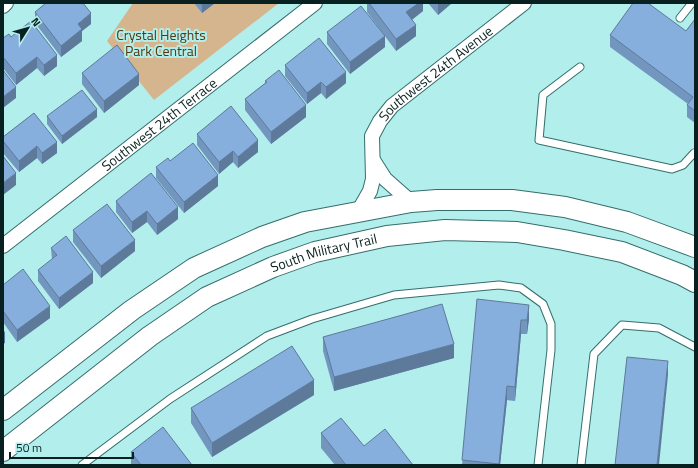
<svg xmlns="http://www.w3.org/2000/svg" width="698" height="468" viewBox="0 0 698 468" font-family="'Titillium Web',sans-serif">
	<rect width="100%" height="100%" fill="#b2eeeb"/>
	<polygon fill="#d5b58e" points="133,3 279,3 154,100 107,41"/>
	<g fill="none" stroke-linecap="round" stroke-linejoin="round">
		<defs>
			<g id="lane">
				<polyline points="680,18 692,3"/>
				<polyline points="580,67 543,95 539,140 672,169 683,165 694,153"/>
				<polyline points="82,465 170,399 267,336 312,319 394,295 499,285 521,288 543,304 551,324 551,350 538,465"/>
				<polyline points="581,465 594,354 622,325 659,328 695,347"/>
			</g>
			<g id="street">
				<polyline points="3,6 6,3"/>
				<polyline points="373,160 385,179 411,202"/>
				<path id="s1" d="M358 212 370 191 373 179 372 136 380 121 392 106 524 3"/>
				<path id="s2" d="M3 246 315 3"/>
			</g>
			<g id="secondary">
				<polyline points="3,410 132,310 194,268 262,237 305,222 411,202 437,200 512,200 565,207 627,222 695,247"/>
				<path id="s3" d="M3 451 150 336 207 297 273 267 315 252 387 236 445 230 517 232 564 240 622 252 682 275 695 282"/>
			</g>
		</defs>
		<use href="#lane" stroke="#346e6c" stroke-width="9"/>
		<use href="#street" stroke="#346e6c" stroke-width="16"/>
		<use href="#secondary" stroke="#346e6c" stroke-width="22"/>
		<use href="#lane" stroke="#fff" stroke-width="7"/>
		<use href="#street" stroke="#fff" stroke-width="14"/>
		<use href="#secondary" stroke="#fff" stroke-width="20"/>
	</g>
	<g fill="#7396bf">
		<polygon points="194,3 215,3 202,13"/>
		<polygon points="367,3 423,3 423,11 412,20 416,36 396,51 367,12"/>
		<polygon points="428,3 452,3 438,15"/>
		<polygon points="35,12 91,24 82,31 82,41 61,57 35,23"/>
		<polygon points="695,19 695,123 687,117 687,105 688,104 610,47 610,35 686,31"/>
		<polygon points="327,32 385,47 350,74 327,44"/>
		<polygon points="3,38 57,66 44,76 37,68 16,85 3,68"/>
		<polygon points="285,65 346,83 326,99 321,93 307,104 285,76"/>
		<polygon points="82,73 139,85 104,113 82,84"/>
		<polygon points="265,81 306,117 271,144 245,110 245,99 265,83"/>
		<polygon points="34,113 57,153 42,164 37,158 19,172 3,153 3,137"/>
		<polygon points="47,116 97,117 62,144 47,124"/>
		<polygon points="197,134 258,152 238,168 233,162 219,174 197,145"/>
		<polygon points="170,161 218,186 184,213 156,178 156,167"/>
		<polygon points="116,201 178,219 157,235 147,222 132,233 116,212"/>
		<polygon points="73,230 135,251 101,278 73,242"/>
		<polygon points="51,248 93,283 59,309 38,281 38,270 52,260"/>
		<polygon points="3,285 50,318 17,342 3,322"/>
		<polygon points="477,299 529,319 527,334 521,334 515,401 507,400 500,465 462,465"/>
		<polygon points="323,337 454,358 334,391 323,351"/>
		<polygon points="314,395 212,457 191,423 191,408"/>
		<polygon points="695,423 695,440 694,439 694,424"/>
		<polygon points="321,433 364,446 413,465 335,465 321,448"/>
		<polygon points="131,452 192,465 131,465"/>
	</g>
	<g fill="#5e7a9b">
		<polygon points="205,3 215,3 202,13 202,5"/>
		<polygon points="419,3 423,3 423,11 406,24 406,12"/>
		<polygon points="438,3 452,3 438,15"/>
		<polygon points="91,13 91,24 82,31 82,41 61,57 61,46 78,24"/>
		<polygon points="416,25 416,36 396,51 396,39"/>
		<polygon points="385,36 385,47 350,74 350,62"/>
		<polygon points="57,55 57,66 44,76 44,65"/>
		<polygon points="37,57 37,68 16,85 16,73"/>
		<polygon points="346,72 346,83 326,99 326,87"/>
		<polygon points="139,74 139,85 104,113 104,101"/>
		<polygon points="321,82 321,93 307,104 307,93"/>
		<polygon points="16,87 16,98 3,108 3,97"/>
		<polygon points="306,105 306,117 271,144 271,132"/>
		<polygon points="97,109 97,117 62,144 62,136"/>
		<polygon points="258,140 258,152 238,168 238,157"/>
		<polygon points="57,142 57,153 42,164 42,153"/>
		<polygon points="37,146 37,158 19,172 19,161"/>
		<polygon points="233,151 233,162 219,174 219,162"/>
		<polygon points="16,173 16,185 3,195 3,183"/>
		<polygon points="218,175 218,186 184,213 184,202"/>
		<polygon points="178,207 178,219 157,235 157,224"/>
		<polygon points="147,211 147,222 132,233 132,222"/>
		<polygon points="135,240 135,251 101,278 101,266"/>
		<polygon points="93,272 93,283 59,309 59,298"/>
		<polygon points="529,305 529,319 527,334 527,320"/>
		<polygon points="50,306 50,318 17,342 17,330"/>
		<polygon points="521,320 521,334 515,401 515,387"/>
		<polygon points="5,331 5,343 3,344 3,333"/>
		<polygon points="454,344 454,358 334,391 334,377"/>
		<polygon points="668,361 668,375 659,465 657,465"/>
		<polygon points="314,380 314,395 212,457 212,443"/>
		<polygon points="507,386 507,400 500,465 499,465"/>
	</g>
	<g fill="#86afde" stroke="#5e7a9b">
		<polygon points="46,3 83,3 91,13 78,24 82,29 61,46 35,12"/>
		<polygon points="200,3 205,3 202,5"/>
		<polygon points="369,3 419,3 406,12 416,25 396,39"/>
		<polygon points="633,3 648,3 686,31 695,19 695,111 687,105 693,97 610,35"/>
		<polygon points="361,6 385,36 350,62 327,32"/>
		<polygon points="31,21 57,55 44,65 37,57 16,73 3,57 3,38 9,34 11,37"/>
		<polygon points="319,38 346,72 326,87 321,82 307,93 285,65"/>
		<polygon points="117,45 139,74 104,101 82,73"/>
		<polygon points="3,70 16,87 3,97"/>
		<polygon points="279,70 306,105 271,132 245,99 267,82 265,81"/>
		<polygon points="82,90 97,109 62,136 47,116"/>
		<polygon points="231,106 258,140 238,157 233,151 219,162 197,134"/>
		<polygon points="34,113 57,142 42,153 37,146 19,161 3,141 3,137"/>
		<polygon points="193,143 218,175 184,202 156,167 168,158 170,161"/>
		<polygon points="3,156 16,173 3,183"/>
		<polygon points="151,173 178,207 157,224 147,211 132,222 116,201"/>
		<polygon points="107,204 135,240 101,266 73,230"/>
		<polygon points="66,236 93,272 59,298 38,270 57,255 51,248"/>
		<polygon points="23,269 50,306 17,330 3,311 3,285"/>
		<polygon points="477,299 529,305 527,320 521,320 515,387 507,386 499,464 462,460"/>
		<polygon points="442,304 454,344 334,377 323,337"/>
		<polygon points="292,346 314,380 212,443 191,408"/>
		<polygon points="627,357 668,361 657,465 615,465"/>
		<polygon points="341,418 364,446 385,429 413,465 346,465 321,433"/>
		<polygon points="163,427 192,465 141,465 131,452"/>
	</g>
	<g text-anchor="middle" stroke-width="4" stroke-linejoin="round" paint-order="stroke">
		<g font-size="14" fill="#53380f" stroke="#b2eeeb">
			<text x="161" y="40">Crystal Heights<tspan x="161" dy="16">Park Central</tspan></text>
		</g>
		<g font-size="14" fill="#082120" stroke="#b2eeeb">
			<text dy="5" stroke="none"><textPath href="#s1" startOffset="170">Southwest 24th Avenue</textPath></text>
			<text dy="5" stroke="none"><textPath href="#s2" startOffset="198">Southwest 24th Terrace</textPath></text>
			<text dy="5" stroke="none"><textPath href="#s3" startOffset="381">South Military Trail</textPath></text>
		</g>
	</g>
	<rect width="698" height="468" fill="none" stroke="#082120" stroke-width="8"/>
	<g transform="translate(28 28) rotate(53)" stroke="#b2eeeb" stroke-width="3" paint-order="stroke">
	<path d="M0-3L7 15L0 10L-7 15Z" fill="#082120"/>
	<text y="-6" font-size="11" font-weight="bold" text-anchor="middle" fill="#082120">N</text>
	</g>
	<path d="M10 452v6h123v-6" fill="none" stroke="#082120" stroke-width="2"/>
	<text x="16" y="452" font-size="12" fill="#082120" stroke="#b2eeeb" stroke-width="3" paint-order="stroke">50 m</text>
</svg>
